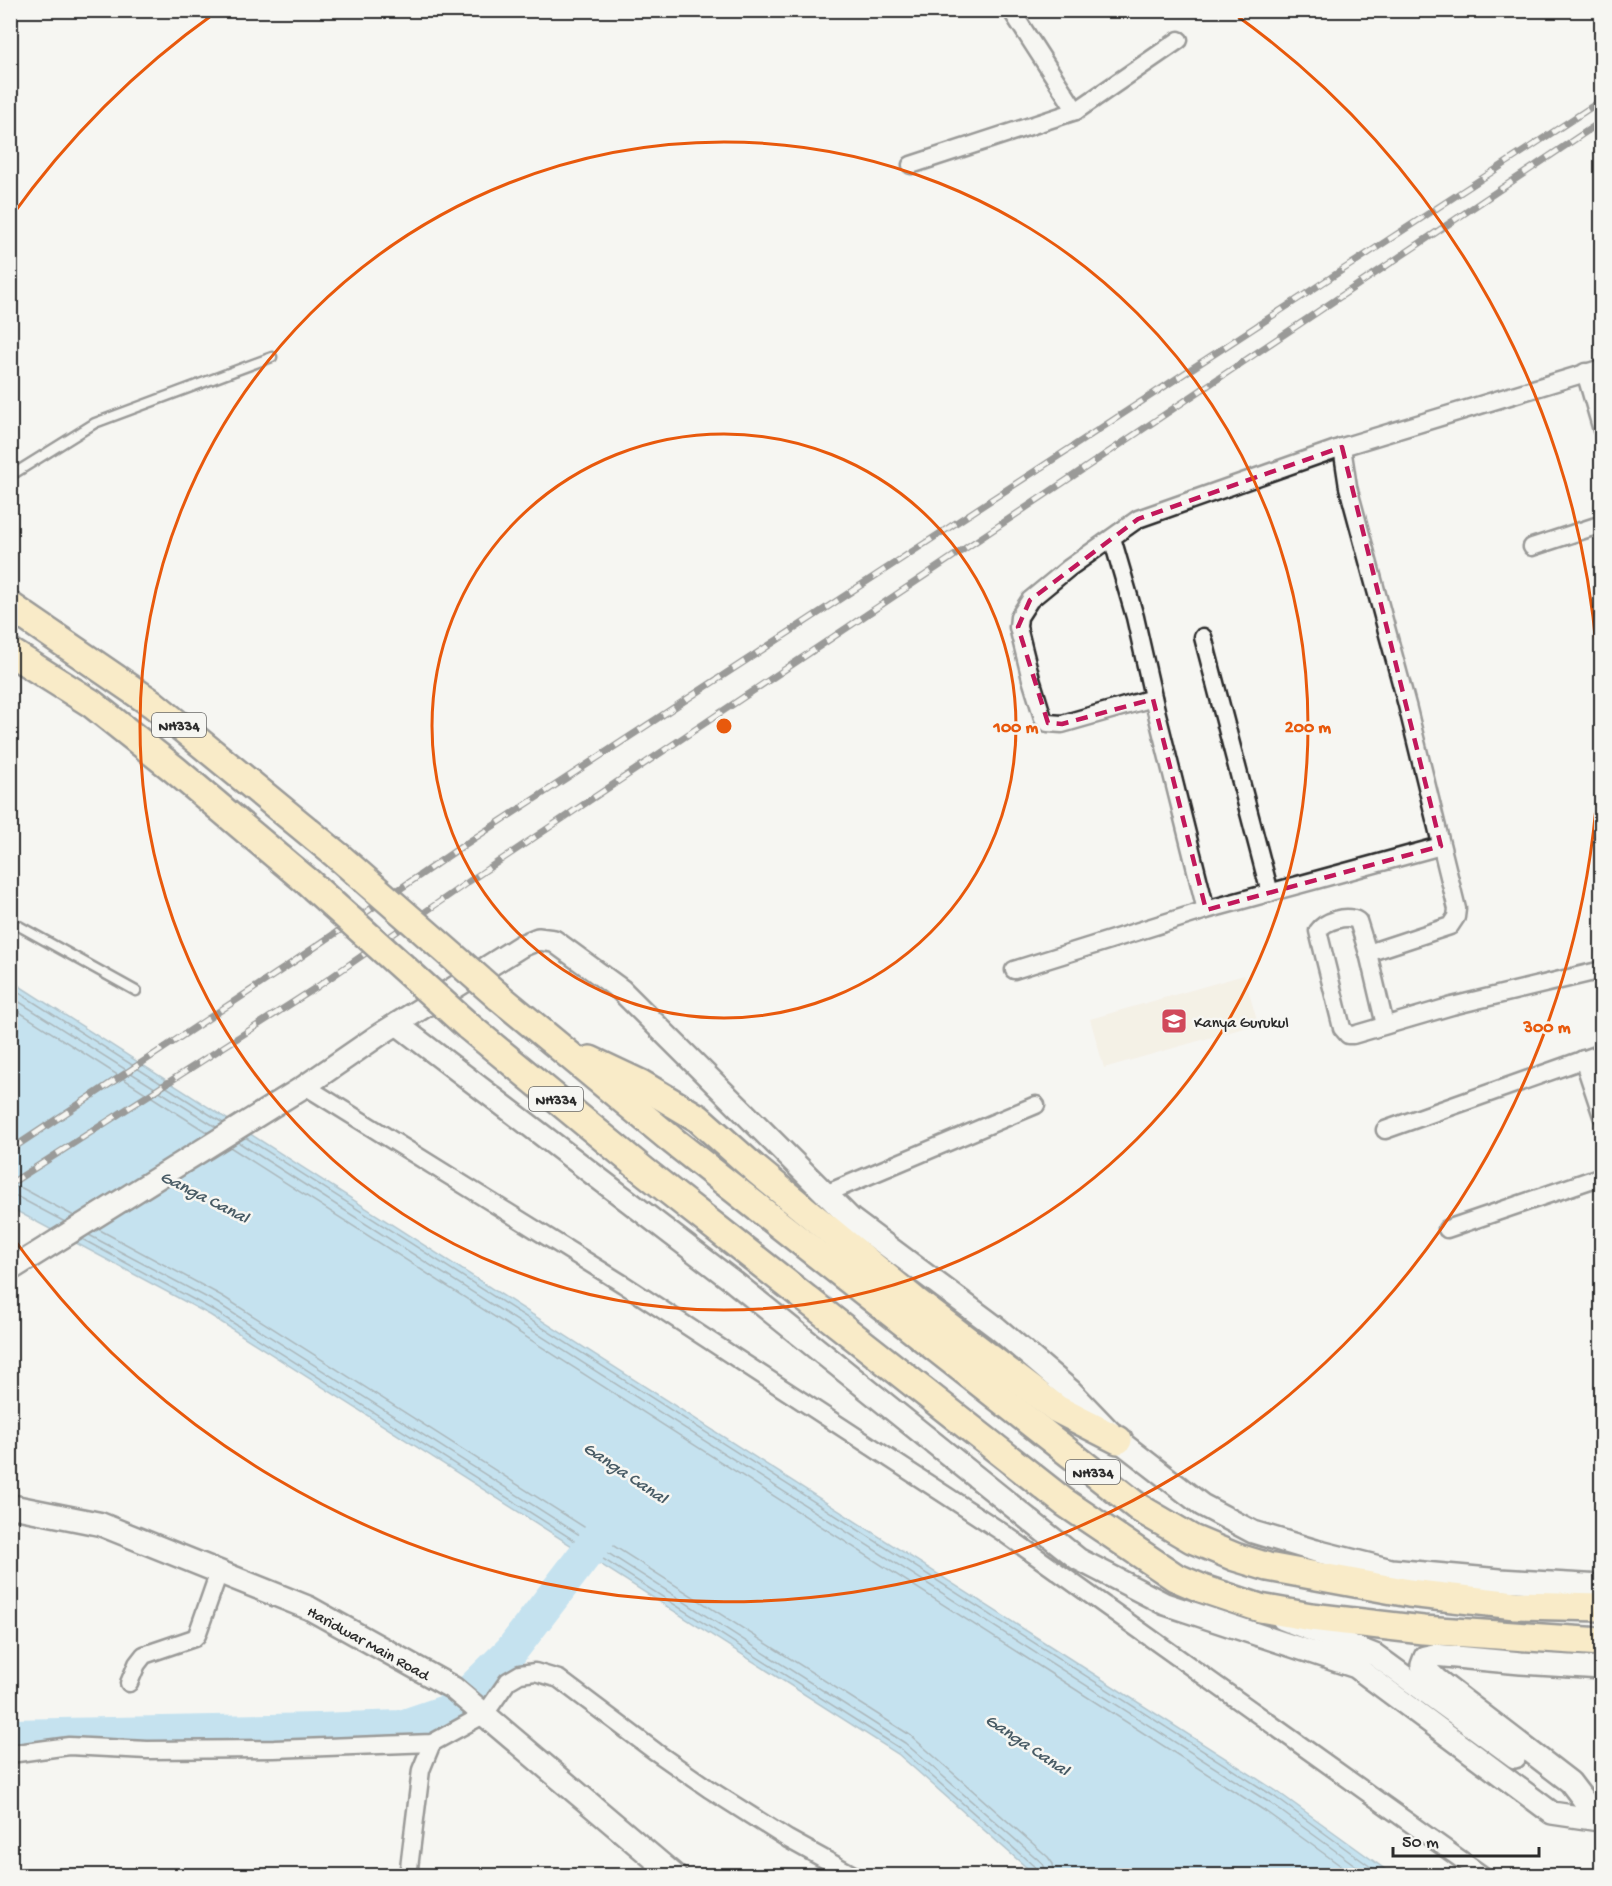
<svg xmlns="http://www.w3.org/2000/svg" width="1612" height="1886" viewBox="0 0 1612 1886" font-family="'Gochi Hand',sans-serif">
	<rect width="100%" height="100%" fill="#f6f6f2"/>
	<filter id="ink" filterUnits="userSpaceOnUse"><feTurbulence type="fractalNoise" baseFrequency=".0167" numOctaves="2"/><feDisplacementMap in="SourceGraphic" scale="12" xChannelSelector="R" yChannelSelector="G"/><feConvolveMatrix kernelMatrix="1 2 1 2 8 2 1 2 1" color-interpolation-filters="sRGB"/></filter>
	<g filter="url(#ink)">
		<polygon fill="#f2ead8" points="1244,975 1258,1024 1104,1068 1090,1019"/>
		<polygon fill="#8bcbec" stroke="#658b9f" stroke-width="1.5" points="10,980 1278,1792 1393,1875 1035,1875 898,1754 210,1315 11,1208"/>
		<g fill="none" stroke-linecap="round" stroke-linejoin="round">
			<g stroke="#516b78" stroke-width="1.5">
				<polyline points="10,987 223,1123"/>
				<polyline points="10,996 216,1127"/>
				<polyline points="10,1006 208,1133"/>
				<polyline points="245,1137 1275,1797 1383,1876"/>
				<polyline points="238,1142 1270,1803 1370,1876"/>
				<polyline points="230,1147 1265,1811 1355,1876"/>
				<polyline points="10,1186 22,1188 74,1216"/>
				<polyline points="10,1195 18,1197 65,1222"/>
				<polyline points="98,1229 222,1296 910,1735 1048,1857 1053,1864 1055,1876"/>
				<polyline points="89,1235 217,1303 905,1743 1042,1863 1046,1876"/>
				<polyline points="82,1239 213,1310 901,1749 1036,1868 1039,1876"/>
			</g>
			<polyline stroke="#8bcbec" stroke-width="34" points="10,1736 318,1730 401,1727 451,1710 511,1651 614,1517"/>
			<defs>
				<g id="service">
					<polyline points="10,476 95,423 272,357"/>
					<polyline points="10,921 136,991"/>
				</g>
				<g id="minor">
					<polyline points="1011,10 1076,111"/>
					<polyline points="911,165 1076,111 1179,40"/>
					<polyline points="1585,372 1602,430"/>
					<polyline points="1342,447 1348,487 1407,705 1457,909 1456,917 1450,926 1368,953 1385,1025"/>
					<polyline points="1112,538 1135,617 1156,710 1206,910 1441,846"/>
					<polyline points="1532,547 1602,524"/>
					<polyline points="1203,637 1270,893"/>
					<polyline points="1153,698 1062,724 1048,723 1043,718 1031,679 1018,627 1019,617 1030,600 1069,568 1138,519 1342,447 1602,368"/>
					<path d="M1368 953 1358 921C1347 914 1325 921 1318 931L1342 1028 1348 1035H1353L1452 1006 1602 970"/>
					<polyline points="1014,970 1206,910"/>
					<polyline points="1583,1059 1602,1116"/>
					<polyline points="305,1086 623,1284 1002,1532 1484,1876"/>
					<polyline points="1385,1130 1602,1053"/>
					<polyline points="825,1194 1036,1105"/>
					<polyline points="1447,1229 1602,1176"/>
					<polyline points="129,1683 137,1664 144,1655 194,1638 197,1635 219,1572"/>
					<polyline points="10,1754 69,1746 147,1750 274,1749 432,1743 485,1714 508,1681 520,1674 535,1672 559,1679 656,1752 709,1789 788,1839 855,1876"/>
					<polyline points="408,1876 421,1770 432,1743"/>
				</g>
				<g id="tertiary">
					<polyline points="397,1024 734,1282 1078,1559 1165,1604 1356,1667 1552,1813 1599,1820"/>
					<polyline points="10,1270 305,1086 379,1035 521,946 538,939 554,941 621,990 851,1219 997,1328 1071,1391 1118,1440 1202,1505 1253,1532 1316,1551 1391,1570 1500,1580 1602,1586"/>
					<polyline points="1283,1619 1375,1655 1515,1757"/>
					<polyline points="1599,1820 1570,1782 1436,1679 1422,1665 1425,1657 1434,1655 1521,1663 1602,1668"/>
				</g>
				<polyline id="secondary" points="10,1506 100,1524 309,1608 453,1688 675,1876"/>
				<g id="trunk">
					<polyline points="10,606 153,704 338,856"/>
					<polyline points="10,652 91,703 174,769 308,882"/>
					<polyline points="498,996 672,1140 1139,1508 1192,1539 1235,1557 1268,1567 1409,1593 1515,1605 1602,1607"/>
					<polyline points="468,1026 644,1171 1064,1502 1175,1577 1203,1589 1260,1608 1311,1617 1423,1630 1602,1642"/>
					<polyline points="590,1060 641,1084 698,1118 753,1167 915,1301 1057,1409 1118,1440"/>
				</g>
			</defs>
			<use href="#service" stroke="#2b2b2b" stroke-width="13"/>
			<use href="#minor" stroke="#2b2b2b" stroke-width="21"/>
			<use href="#tertiary" stroke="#2b2b2b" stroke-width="26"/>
			<use href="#secondary" stroke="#2b2b2b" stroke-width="27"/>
			<use href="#trunk" stroke="#2b2b2b" stroke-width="32"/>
			<use href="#service" stroke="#f6f6f2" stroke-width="8"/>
			<use href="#minor" stroke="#f6f6f2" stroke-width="16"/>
			<use href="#tertiary" stroke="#f6f6f2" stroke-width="21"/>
			<use href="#secondary" stroke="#f6f6f2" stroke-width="22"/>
			<use href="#trunk" stroke="#fcde96" stroke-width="27"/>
			<defs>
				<g id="rail">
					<polyline points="10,1150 286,967 461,847 1602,100"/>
					<polyline points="10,1184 317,987 471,880 1602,121"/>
				</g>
			</defs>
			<use href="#rail" stroke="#2b2b2b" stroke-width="7"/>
			<use href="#rail" stroke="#f6f6f2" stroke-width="4.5" stroke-dasharray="14" stroke-linecap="butt"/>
			<defs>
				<g id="trunk-bridge">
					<polyline points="338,856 498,996"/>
					<polyline points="308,882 468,1026"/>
				</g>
			</defs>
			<use href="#trunk-bridge" stroke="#2b2b2b" stroke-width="32" stroke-linecap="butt"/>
			<use href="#trunk-bridge" stroke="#fcde96" stroke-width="27"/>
		</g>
	</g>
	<path d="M0 0H1612V1886H0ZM1342 447 1441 846 1206 910 1153 699 1062 724 1048 723 1018 627 1030 600 1138 519Z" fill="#f6f6f2" fill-opacity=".55" fill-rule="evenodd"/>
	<path fill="none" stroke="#c2185b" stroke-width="4.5" stroke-dasharray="12 8" stroke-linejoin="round" d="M1342 447 1441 846 1206 910 1153 699 1062 724 1048 723 1018 627 1030 600 1138 519Z"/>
	<g fill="none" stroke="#e8590c" stroke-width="3">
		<circle cx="724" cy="726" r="292"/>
		<circle cx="724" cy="726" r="584"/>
		<path d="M11 217A876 876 0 0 1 215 13M1233 13A876 876 0 1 1 11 1235"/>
	</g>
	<defs>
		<symbol id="university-square" viewBox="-11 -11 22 22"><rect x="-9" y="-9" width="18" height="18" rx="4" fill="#d1495b" stroke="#f6f6f2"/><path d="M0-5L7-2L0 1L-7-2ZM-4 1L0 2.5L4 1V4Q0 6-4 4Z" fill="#fff"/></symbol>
	</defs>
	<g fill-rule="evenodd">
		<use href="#university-square" x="1159" y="1006" width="30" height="30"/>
	</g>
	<g text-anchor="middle" stroke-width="5" stroke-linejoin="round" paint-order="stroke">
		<g fill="#f6f6f2" stroke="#686867" stroke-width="1.5">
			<rect x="152" y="713" width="54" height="24" rx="4.5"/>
			<rect x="529" y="1087" width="54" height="24" rx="4.5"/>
			<rect x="1066" y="1460" width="54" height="24" rx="4.5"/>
		</g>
		<g font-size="15" font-weight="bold" fill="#2b2b2b">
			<text x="179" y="730">NH334</text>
			<text x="556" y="1104">NH334</text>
			<text x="1093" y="1477">NH334</text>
		</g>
		<g font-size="16" fill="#2b2b2b" stroke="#f6f6f2" text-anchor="start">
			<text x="1194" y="1027">Kanya Gurukul</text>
		</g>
		<g font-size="16" fill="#2b2b2b" stroke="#f6f6f2">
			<text transform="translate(369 1642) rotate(29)" y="6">Haridwar Main Road</text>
		</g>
		<g font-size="18" font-style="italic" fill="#485b65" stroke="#f6f6f2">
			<text transform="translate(205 1196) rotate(27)" y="6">Ganga Canal</text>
			<text transform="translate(626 1472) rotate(34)" y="6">Ganga Canal</text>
			<text transform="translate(1028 1744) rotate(34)" y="6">Ganga Canal</text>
		</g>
	</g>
	<circle cx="724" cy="726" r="9" fill="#e8590c" stroke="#f6f6f2" stroke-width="3"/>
	<g font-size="18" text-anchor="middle" font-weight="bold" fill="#e8590c" stroke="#f6f6f2" stroke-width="5" stroke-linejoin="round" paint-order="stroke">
		<text x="1016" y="732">100 m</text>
		<text x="1308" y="732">200 m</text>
		<text x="1547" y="1032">300 m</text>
	</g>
	<rect width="1612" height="1886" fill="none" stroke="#f6f6f2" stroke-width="36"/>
	<rect x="18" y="18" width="1576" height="1850" fill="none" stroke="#2b2b2b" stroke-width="2" filter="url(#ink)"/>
	<path d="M1393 1847v9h146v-9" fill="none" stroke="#2b2b2b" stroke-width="3"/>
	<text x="1402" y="1847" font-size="18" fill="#2b2b2b" stroke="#f6f6f2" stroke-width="4.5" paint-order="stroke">50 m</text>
</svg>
